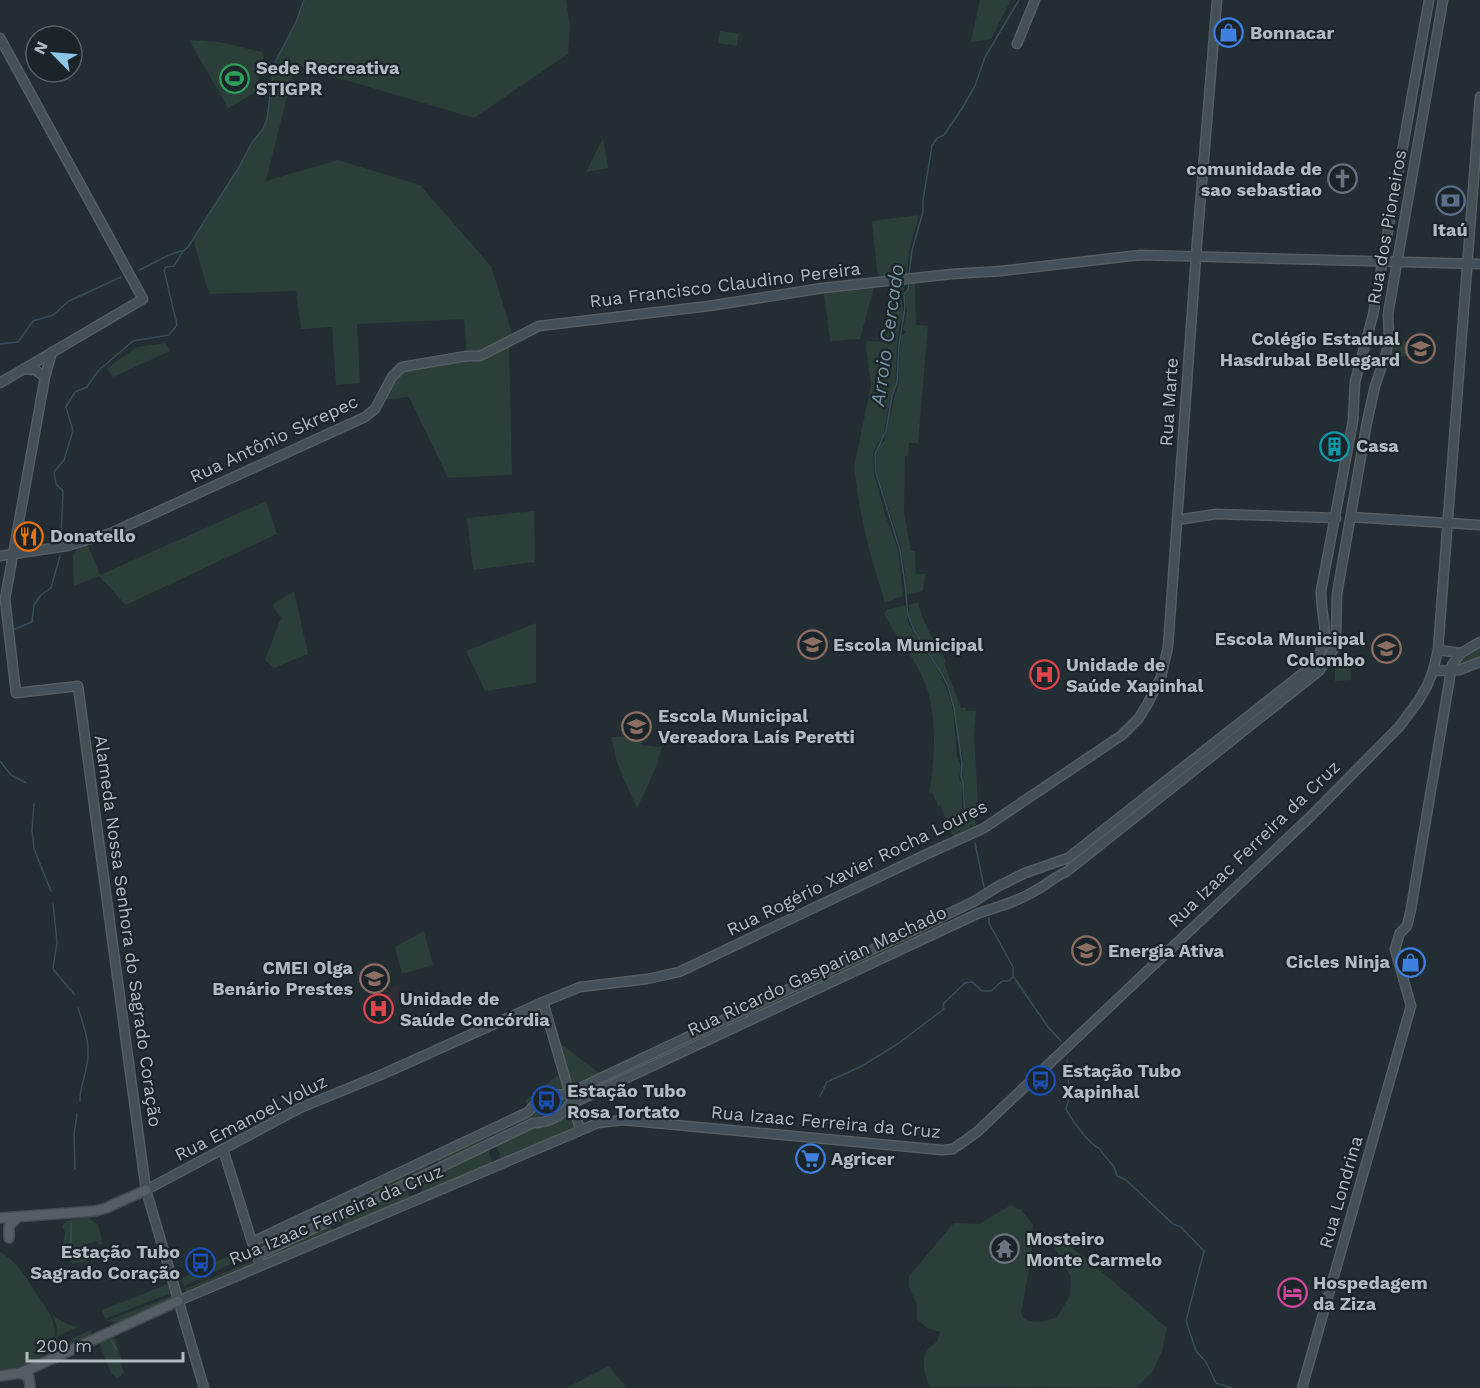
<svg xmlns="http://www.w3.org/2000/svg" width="1480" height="1388" viewBox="0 0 1480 1388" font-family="'Work Sans',sans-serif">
	<rect width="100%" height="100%" fill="#222e34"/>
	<polygon fill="#2d2e37" points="399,984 403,1001 372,1018 367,999 391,992 390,987"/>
	<g fill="#2b3e39">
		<polygon points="304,0 566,0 570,26 568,54 474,118 295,65 266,181 338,160 420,185 491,266 514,339 490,351 467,356 464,319 357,324 360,383 336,385 332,327 301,329 296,291 209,294 193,239 239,167 251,144 263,129 267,119 274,64 296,22"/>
		<polygon points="980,0 1011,0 991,39 971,42"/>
		<polygon points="720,31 739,34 737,46 718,43"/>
		<polygon points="189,40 219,42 262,52 264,55 255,93 228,108"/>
		<polygon points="603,138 608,168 586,172"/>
		<polygon points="919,215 909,250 907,275 881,278 877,272 872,221"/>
		<polygon points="915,282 916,325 928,326 918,443 909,443 908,456 905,456 904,513 911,551 915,551 916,574 925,574 923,591 906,595 905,571 900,544 878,476 876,458 878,447 884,441 894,398 898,387 901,336 906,332 903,329 907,310 905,294 909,291 910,283"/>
		<polygon points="907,283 901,294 903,317 900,324 897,344 895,389 891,396 883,436 877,444 873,453 874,474 886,517 898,549 903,596 885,603 868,546 859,504 854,467 871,385 866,349 867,341 884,342 888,329 896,284"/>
		<polygon points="874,287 860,339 830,341 824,293"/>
		<polygon points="1392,341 1417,342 1417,356 1392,356"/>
		<polygon points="166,343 170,351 113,377 107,368 137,347"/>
		<polygon points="509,345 512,475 448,478 409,397 382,400 402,368"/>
		<polygon points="266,501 277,534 126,605 99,576 74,586 73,555 77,549 88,545 100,575"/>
		<polygon points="534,511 535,562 473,570 467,518"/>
		<polygon points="294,591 308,654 274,668 265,660 281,618 272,605"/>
		<path d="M918 602C923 625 934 640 946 661L944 663 961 708 965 707 966 711H976L974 735 978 802 976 803 977 812 974 814 973 818 977 825 972 827 966 816 965 795 962 774 963 761 950 689 943 674 914 628 909 616V605Z"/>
		<path d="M906 605 908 622 942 677 950 698 953 710 957 757 961 765 959 779 962 783V816L968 822 971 828 953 836 940 805 938 806 932 792 929 793C936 755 938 704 919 670 909 650 894 634 884 614L888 609Z"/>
		<polygon points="536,623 536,683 485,691 466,651"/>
		<polygon points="1480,646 1480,659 1455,666 1455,661"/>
		<polygon points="1335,663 1350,663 1351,680 1335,681"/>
		<polygon points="611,737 641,737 641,745 662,747 657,765 637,809 617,763"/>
		<polygon points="945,920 945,924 921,934 913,941 839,975 840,970 861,960 872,953"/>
		<polygon points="424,931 433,965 402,974 395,947"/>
		<polygon points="833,973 833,979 674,1052 673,1047"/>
		<polygon points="556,1040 599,1073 571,1085"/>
		<polygon points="667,1049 667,1053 644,1067 594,1091 595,1085"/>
		<polygon points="558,1075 562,1088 527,1104 525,1101"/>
		<polygon points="574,1092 576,1099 437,1166 439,1162 435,1158"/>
		<path d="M571 1112 575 1127 501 1159 496 1143C521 1131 545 1124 571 1112Z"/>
		<polygon points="489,1150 492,1162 423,1191 420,1183"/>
		<polygon points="427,1162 429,1164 428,1170 375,1196 373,1194 372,1188"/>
		<polygon points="406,1187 410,1198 343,1226 341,1219"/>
		<polygon points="366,1191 364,1195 367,1200 184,1286 182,1278"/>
		<path d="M1011 1205 1021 1210 1033 1224 1031 1260 1021 1312 1023 1318C1036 1325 1044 1322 1057 1317L1070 1296 1071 1277 1049 1238V1232L1087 1259 1167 1328 1162 1351 1153 1371 1136 1388 930 1387C922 1370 919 1352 937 1342L940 1332 927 1328 917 1319V1305L909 1287V1276L954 1223 979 1224Z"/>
		<path d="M87 1217 98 1225 103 1244 99 1245 96 1241 87 1244 89 1254 87 1262 72 1264 62 1249 65 1232 62 1227C66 1218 78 1219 87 1217Z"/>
		<polygon points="330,1224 333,1232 264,1261 262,1255"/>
		<path d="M0 1252C16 1261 24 1274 34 1290 41 1301 52 1313 54 1326 60 1356 23 1369 0 1370Z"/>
		<polygon points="252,1261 254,1266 187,1294 185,1289"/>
		<polygon points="171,1283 173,1292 105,1319 102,1310"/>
		<polygon points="174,1295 175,1301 123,1323 106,1321"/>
		<polygon points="53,1316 67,1324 78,1327 62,1334 56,1339 57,1327"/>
		<polygon points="90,1330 92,1334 89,1338 61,1350 65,1342"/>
		<polygon points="114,1337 122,1360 120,1361 124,1372 118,1379 111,1373 99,1342"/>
		<polygon points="609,1366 627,1388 566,1388"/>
	</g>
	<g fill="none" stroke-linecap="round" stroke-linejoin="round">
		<g stroke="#384d59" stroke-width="1.5">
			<path d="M139 270C154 264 166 254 182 251"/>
			<polyline points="909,275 912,250 923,212 923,200 932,146 937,138 944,135 961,110 975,86 985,57 1019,0"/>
			<polyline points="909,283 908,290 904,294 905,307 899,345 897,382 892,396 886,431 875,454 876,473 900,550 905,584 908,615 914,630 942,674 948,686 954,708 962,764 961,775 963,783 965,817 970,824"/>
			<polyline points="0,344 18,342 33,321 53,315 69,301 121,277"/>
			<polyline points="61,538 63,491 56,484 54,472 64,460 73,431 66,407 75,392 87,387 98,371 133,341 169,335 177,325 164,270 166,267 174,266 183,251 188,247 239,167 251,144 263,129 267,119 274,64 296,22 304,0"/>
			<polyline points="15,629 32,622 34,605 41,595 51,588 60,556"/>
			<polyline points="0,761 11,775 26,783"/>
			<polyline points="34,804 32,830 34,849 51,891"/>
			<polyline points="975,843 984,887"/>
			<polyline points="53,904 57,942 53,969 74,994"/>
			<polyline points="989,918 989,923 1013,967 1013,976 1048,1027 1061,1041"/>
			<path d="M78 1008C84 1027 91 1044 87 1064 85 1077 80 1086 80 1101"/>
			<path d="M1067 1060C1067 1077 1072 1092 1066 1109 1073 1122 1087 1142 1100 1149 1105 1159 1115 1163 1117 1176L1126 1180 1173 1224 1181 1227 1204 1251 1186 1321 1196 1351 1206 1362 1216 1383 1232 1388"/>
			<polyline points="820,1096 827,1082 862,1066 899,1043 944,1009 943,1007 944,1003 965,983 972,982 982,991 991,991 1002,981 1009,981 1013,976"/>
			<polyline points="75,1169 74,1135 77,1114"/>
			<polyline points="71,1223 71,1251"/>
			<polyline points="111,1340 116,1349"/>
		</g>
		<defs>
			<g id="secondary">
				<polyline points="0,38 143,299 0,383"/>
				<polyline points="1017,44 1035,0"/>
				<polyline points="52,352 45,377 5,599 16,693 78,686 146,1190 204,1388"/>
				<polyline points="23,369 35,370 45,377"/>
				<polyline points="1351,517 1480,525"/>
				<polyline points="1177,520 1216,514 1336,518"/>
				<polyline points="0,556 67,546 111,533 365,417 375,409 392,377 402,367 467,356 480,356 539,326 709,306 823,288 952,274 1001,271 1140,255 1480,264"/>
				<polyline points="1438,650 1461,653 1480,642"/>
				<polyline points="1433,671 1459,670 1480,662"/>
				<polyline points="543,1002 580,1129"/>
				<path d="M223 1149 252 1242 528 1112C534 1104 545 1098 554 1095 560 1094 564 1095 569 1093L973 902 997 887 1025 873 1068 858 1312 666C1334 633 1321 626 1321 591L1353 421 1355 382 1373 315 1429 0"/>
				<polyline points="146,1190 300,1108 383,1074 543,1002 580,987 647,979 679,972 927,854 984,828 1122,735 1139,718 1148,703 1161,677 1168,647 1197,243 1217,0"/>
				<path d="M260 1266 257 1255 260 1254 533 1123C547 1123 561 1117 569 1105L979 913C998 907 1016 902 1033 892 1045 886 1054 877 1066 872L1319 671 1333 650 1336 636 1337 594 1367 422 1375 386 1386 354 1389 337 1388 314 1443 0"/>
				<polyline points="178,1301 598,1123 623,1120 942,1150 953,1149 977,1132 1310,817 1399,727 1419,700 1427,686 1433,671 1438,650 1480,97"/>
				<polyline points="1302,1388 1411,1006 1395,949 1400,933 1407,926 1411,909 1452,665 1461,653"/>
			</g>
			<g id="primary">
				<polyline points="0,1218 95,1211 106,1208 146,1190"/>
				<polyline points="9,1238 9,1226 18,1217"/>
				<polyline points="20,1373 29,1377 30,1388"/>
				<polyline points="0,1376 20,1373 34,1367 178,1301"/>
			</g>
		</defs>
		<use href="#secondary" stroke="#535d62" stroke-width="11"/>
		<use href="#primary" stroke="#424b51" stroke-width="12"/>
		<use href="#secondary" stroke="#445057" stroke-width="8"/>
		<use href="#primary" stroke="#545f65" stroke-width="9"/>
	</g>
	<defs>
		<symbol id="shop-ring" viewBox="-11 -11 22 22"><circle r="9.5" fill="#1b2429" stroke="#3f7fe0" stroke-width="1.5"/><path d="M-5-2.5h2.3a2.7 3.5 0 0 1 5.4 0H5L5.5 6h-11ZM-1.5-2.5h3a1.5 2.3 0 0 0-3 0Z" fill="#3f7fe0"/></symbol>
		<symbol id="stadium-ring" viewBox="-11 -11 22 22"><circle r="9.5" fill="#1b2429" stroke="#2e9e5b" stroke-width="1.5"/><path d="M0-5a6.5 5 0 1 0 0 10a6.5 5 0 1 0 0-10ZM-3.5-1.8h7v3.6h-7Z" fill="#2e9e5b"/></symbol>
		<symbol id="church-ring" viewBox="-11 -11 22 22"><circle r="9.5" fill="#1b2429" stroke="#6b7280" stroke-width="1.5"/><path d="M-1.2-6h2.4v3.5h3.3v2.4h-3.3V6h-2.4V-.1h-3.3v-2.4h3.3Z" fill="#6b7280"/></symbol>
		<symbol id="bank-ring" viewBox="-11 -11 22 22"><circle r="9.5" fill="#1b2429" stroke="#5c6f8a" stroke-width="1.5"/><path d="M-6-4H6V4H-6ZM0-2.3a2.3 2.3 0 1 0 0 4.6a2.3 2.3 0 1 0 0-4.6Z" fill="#5c6f8a"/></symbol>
		<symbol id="school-ring" viewBox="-11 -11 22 22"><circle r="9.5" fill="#1b2429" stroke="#8d6e63" stroke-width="1.5"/><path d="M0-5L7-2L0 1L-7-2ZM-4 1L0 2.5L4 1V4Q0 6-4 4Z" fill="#8d6e63"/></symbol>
		<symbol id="building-ring" viewBox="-11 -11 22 22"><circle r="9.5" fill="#1b2429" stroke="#0f9aa8" stroke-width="1.5"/><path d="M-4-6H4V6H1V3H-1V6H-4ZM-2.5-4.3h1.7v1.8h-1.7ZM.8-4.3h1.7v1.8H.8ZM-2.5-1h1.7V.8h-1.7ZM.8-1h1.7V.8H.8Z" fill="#0f9aa8"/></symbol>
		<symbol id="restaurant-ring" viewBox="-11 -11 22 22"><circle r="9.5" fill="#1b2429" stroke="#e8710a" stroke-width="1.5"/><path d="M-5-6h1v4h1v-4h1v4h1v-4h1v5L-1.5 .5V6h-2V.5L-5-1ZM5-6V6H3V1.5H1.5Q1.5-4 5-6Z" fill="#e8710a"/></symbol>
		<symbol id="hospital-ring" viewBox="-11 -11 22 22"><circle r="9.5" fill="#1b2429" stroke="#e0444e" stroke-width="1.5"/><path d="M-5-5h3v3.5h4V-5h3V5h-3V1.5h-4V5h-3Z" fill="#e0444e"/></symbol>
		<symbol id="bus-ring" viewBox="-11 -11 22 22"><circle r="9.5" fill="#1b2429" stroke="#1a4fb4" stroke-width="1.5"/><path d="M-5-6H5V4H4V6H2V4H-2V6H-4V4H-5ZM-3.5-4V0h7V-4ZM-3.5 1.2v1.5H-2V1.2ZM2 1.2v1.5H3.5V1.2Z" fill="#1a4fb4"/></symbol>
		<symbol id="supermarket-ring" viewBox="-11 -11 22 22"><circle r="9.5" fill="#1b2429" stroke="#3f7fe0" stroke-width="1.5"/><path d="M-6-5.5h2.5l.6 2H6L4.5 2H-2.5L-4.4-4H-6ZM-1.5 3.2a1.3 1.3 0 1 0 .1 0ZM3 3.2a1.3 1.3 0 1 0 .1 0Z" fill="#3f7fe0"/></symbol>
		<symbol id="temple-ring" viewBox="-11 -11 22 22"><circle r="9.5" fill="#1b2429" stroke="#6b7280" stroke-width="1.5"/><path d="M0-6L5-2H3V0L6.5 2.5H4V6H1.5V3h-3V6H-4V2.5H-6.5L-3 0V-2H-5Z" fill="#6b7280"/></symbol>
		<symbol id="hotel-ring" viewBox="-11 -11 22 22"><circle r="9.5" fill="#1b2429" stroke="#d1479c" stroke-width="1.5"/><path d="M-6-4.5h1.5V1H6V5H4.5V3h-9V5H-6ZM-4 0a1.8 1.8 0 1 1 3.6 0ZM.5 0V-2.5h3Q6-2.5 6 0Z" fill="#d1479c"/></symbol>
	</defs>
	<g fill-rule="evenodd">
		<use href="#shop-ring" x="1212" y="16" width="33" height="33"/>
		<use href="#stadium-ring" x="218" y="62" width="33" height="33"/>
		<use href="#church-ring" x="1326" y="162" width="33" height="33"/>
		<use href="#bank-ring" x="1434" y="184" width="33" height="33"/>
		<use href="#school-ring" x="1404" y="332" width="33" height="33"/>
		<use href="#building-ring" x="1318" y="430" width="33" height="33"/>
		<use href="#restaurant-ring" x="12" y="520" width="33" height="33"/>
		<use href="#school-ring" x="796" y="628" width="33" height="33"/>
		<use href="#school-ring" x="1370" y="632" width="33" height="33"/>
		<use href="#hospital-ring" x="1028" y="658" width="33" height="33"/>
		<use href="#school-ring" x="620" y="710" width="33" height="33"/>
		<use href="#school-ring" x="1070" y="934" width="33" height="33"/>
		<use href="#shop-ring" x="1394" y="946" width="33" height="33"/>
		<use href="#school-ring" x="358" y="962" width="33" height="33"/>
		<use href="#hospital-ring" x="362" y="992" width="33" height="33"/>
		<use href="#bus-ring" x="1024" y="1064" width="33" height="33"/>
		<use href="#bus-ring" x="530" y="1084" width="33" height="33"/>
		<use href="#supermarket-ring" x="794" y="1142" width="33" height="33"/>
		<use href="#temple-ring" x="988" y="1232" width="33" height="33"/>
		<use href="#bus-ring" x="184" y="1246" width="33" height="33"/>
		<use href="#hotel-ring" x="1276" y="1276" width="33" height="33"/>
	</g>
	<g text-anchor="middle" stroke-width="4.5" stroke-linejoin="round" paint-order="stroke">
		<g font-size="18" font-weight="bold" fill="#b0bbc1" stroke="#1b2429" text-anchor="start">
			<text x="1250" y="39">Bonnacar</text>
			<text x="256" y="74">Sede Recreativa<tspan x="256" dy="21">STIGPR</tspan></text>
			<text x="1322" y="175" text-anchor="end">comunidade de<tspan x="1322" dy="21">sao sebastiao</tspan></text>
			<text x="1450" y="236" text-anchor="middle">Itaú</text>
			<text x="1400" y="345" text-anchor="end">Colégio Estadual<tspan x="1400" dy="21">Hasdrubal Bellegard</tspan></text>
			<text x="1356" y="452">Casa</text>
			<text x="50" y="542">Donatello</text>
			<text x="1365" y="645" text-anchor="end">Escola Municipal<tspan x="1365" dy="21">Colombo</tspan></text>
			<text x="833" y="651">Escola Municipal</text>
			<text x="1066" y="671">Unidade de<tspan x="1066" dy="21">Saúde Xapinhal</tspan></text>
			<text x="658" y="722">Escola Municipal<tspan x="658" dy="21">Vereadora Laís Peretti</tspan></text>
			<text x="1108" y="957">Energia Ativa</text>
			<text x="1390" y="968" text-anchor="end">Cicles Ninja</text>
			<text x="353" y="974" text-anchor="end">CMEI Olga<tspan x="353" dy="21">Benário Prestes</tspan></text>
			<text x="400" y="1005">Unidade de<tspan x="400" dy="21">Saúde Concórdia</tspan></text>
			<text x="1062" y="1077">Estação Tubo<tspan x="1062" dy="21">Xapinhal</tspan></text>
			<text x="567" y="1097">Estação Tubo<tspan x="567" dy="21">Rosa Tortato</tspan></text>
			<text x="831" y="1165">Agricer</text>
			<text x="1026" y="1245">Mosteiro<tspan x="1026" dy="21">Monte Carmelo</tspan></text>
			<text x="180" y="1258" text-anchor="end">Estação Tubo<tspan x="180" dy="21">Sagrado Coração</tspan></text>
			<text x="1313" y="1289">Hospedagem<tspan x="1313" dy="21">da Ziza</tspan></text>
		</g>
		<g font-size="18" fill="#b0bbc1" stroke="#1b2429">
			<text transform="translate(1387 227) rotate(-80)" y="6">Rua dos Pioneiros</text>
			<text transform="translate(725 285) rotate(-7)" y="6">Rua Francisco Claudino Pereira</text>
			<text transform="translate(1169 402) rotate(-86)" y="6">Rua Marte</text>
			<text transform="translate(274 439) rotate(-25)" y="6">Rua Antônio Skrepec</text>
			<text transform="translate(1254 844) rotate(-44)" y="6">Rua Izaac Ferreira da Cruz</text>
			<text transform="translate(857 868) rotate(-26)" y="6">Rua Rogério Xavier Rocha Loures</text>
			<text transform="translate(128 931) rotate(82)" y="6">Alameda Nossa Senhora do Sagrado Coração</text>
			<text transform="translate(817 971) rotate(-25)" y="6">Rua Ricardo Gasparian Machado</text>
			<text transform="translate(251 1118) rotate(-27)" y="6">Rua Emanoel Voluz</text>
			<text transform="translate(826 1122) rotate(5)" y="6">Rua Izaac Ferreira da Cruz</text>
			<text transform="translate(1341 1192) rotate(-74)" y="6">Rua Londrina</text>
			<text transform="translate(336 1215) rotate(-23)" y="6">Rua Izaac Ferreira da Cruz</text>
		</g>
		<g font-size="20" font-style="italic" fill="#7492a1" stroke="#1b2429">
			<text transform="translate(887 335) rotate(-82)" y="7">Arroio Cercado</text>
		</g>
	</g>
	<g transform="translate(54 54) rotate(295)"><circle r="28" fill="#1b2429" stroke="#576066" stroke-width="1.5"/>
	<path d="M0-4.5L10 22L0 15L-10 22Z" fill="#8ec6e9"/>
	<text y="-9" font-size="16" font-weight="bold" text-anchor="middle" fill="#b0bbc1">N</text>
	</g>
	<path d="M27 1352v9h156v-9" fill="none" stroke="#b0bbc1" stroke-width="3"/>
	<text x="36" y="1352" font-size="18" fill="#b0bbc1" stroke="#1b2429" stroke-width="4.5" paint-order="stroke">200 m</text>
</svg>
